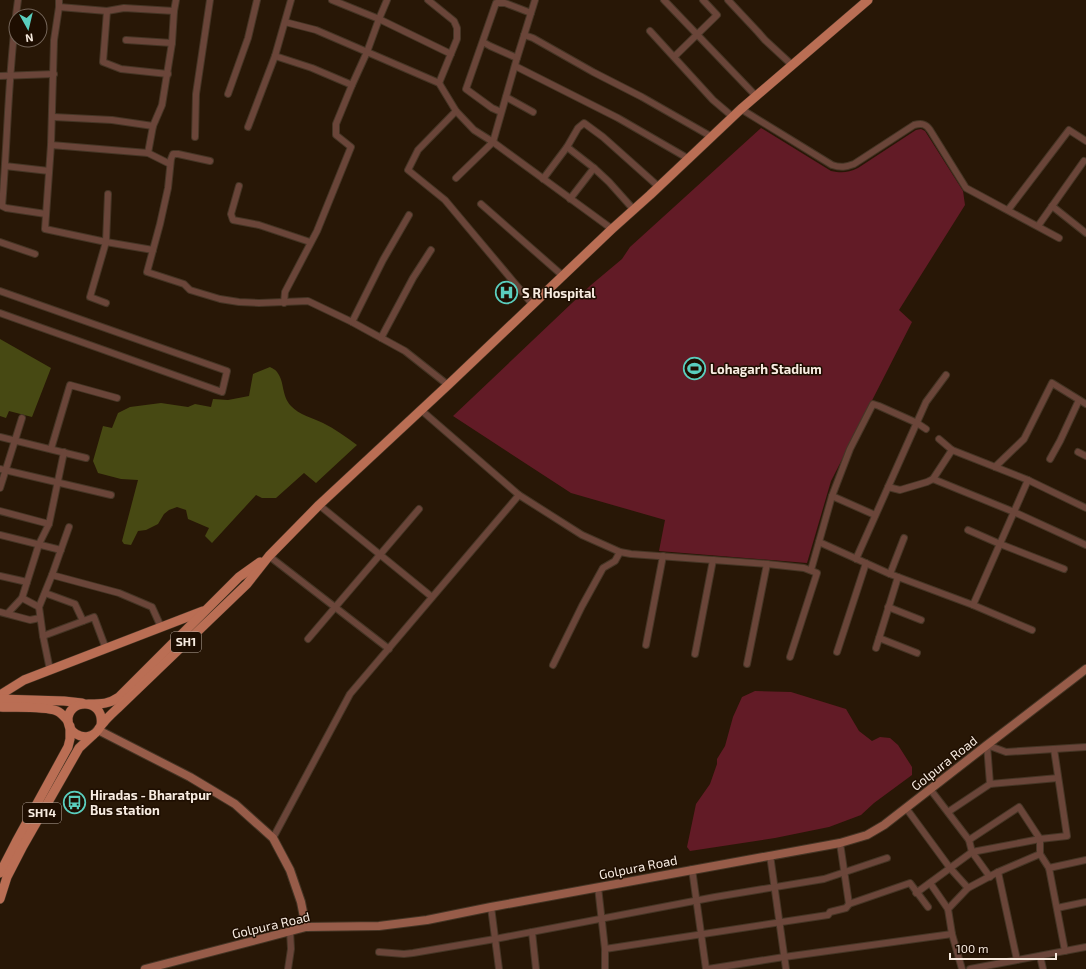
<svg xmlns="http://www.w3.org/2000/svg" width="1086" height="969" viewBox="0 0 1086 969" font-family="'Exo 2',sans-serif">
	<rect width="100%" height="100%" fill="#281706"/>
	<g fill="#621b26">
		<path d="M761 128 831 171C841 173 848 173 858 168L916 130 921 129 925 131 963 191 965 205 899 310 912 322 831 481 807 563 659 551 665 520 571 493 453 416 591 285 622 259 630 247Z"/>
		<polygon points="755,691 791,692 846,709 859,731 872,741 880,737 890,738 898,745 912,767 912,775 874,803 861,815 829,827 775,838 690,851 687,847 696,804 710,784 717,764 717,759 725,746 733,717 742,697"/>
	</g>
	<g fill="#474913">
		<polygon points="0,339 51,368 32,417 9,411 6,418 0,416"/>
		<path d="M270 367C272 368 276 370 277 372 285 382 281 395 291 406 299 415 313 418 323 423 335 429 346 437 357 445L316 483 304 473 276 498H262L256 495 212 543 205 536 209 528 188 519 186 510 177 507 169 510 164 514 158 524 146 530 138 531 131 545 124 544 122 541 138 480 121 479 98 473 93 461 103 426 112 428 118 413 130 407 161 403 188 407 195 404 211 407 213 399 228 400 249 396 253 374Z"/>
	</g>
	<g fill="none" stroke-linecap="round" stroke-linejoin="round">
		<defs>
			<g id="street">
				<path d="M18 0C8 68 8 137 2 206L6 208 46 214"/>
				<polyline points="332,0 379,19 451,54"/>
				<polyline points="428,0 454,21 457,28 457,39 439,83"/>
				<polyline points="664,0 756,96"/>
				<polyline points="728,0 758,32 765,40 792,65"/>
				<polyline points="59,7 107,11 124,8 174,11"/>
				<polyline points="107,11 103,62 121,69 168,74"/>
				<polyline points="285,22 316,30 439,83 456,111 474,130 493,142 612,229"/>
				<polyline points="650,31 713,100 733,117"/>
				<polyline points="524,35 533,38 593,72 642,97 712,137"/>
				<polyline points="126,40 172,43"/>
				<polyline points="483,42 490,46 517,58"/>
				<polyline points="275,56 312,68 352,85"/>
				<polyline points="674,57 717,15 703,0"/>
				<polyline points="515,66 618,118 689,159"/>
				<polyline points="0,76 54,74"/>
				<polyline points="228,94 248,38 257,0"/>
				<polyline points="506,97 533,112"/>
				<path d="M741 109 832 165C841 168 846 167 854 164L914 125C922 123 926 124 930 130L966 188 1059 238"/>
				<polyline points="456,111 418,150 408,170 445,200 533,305"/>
				<polyline points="501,112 492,108 466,89 496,3 505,3 531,13"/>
				<polyline points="53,117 112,120 153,126"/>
				<polyline points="248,127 275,56 291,0"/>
				<polyline points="195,137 196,94 210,0"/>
				<polyline points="51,145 54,40 59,7 59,0"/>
				<polyline points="567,147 594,168 609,182 634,210"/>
				<polyline points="148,153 153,126 162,105 172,43 174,11 176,0"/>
				<polyline points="210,161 178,154 173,154 171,159 168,188 160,224 147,272 184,284 190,290 220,299 239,302 259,303 308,301 352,322 405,351 448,385"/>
				<polyline points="5,166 49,171"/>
				<polyline points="456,178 493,142 517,58 535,0"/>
				<polyline points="543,179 567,147 578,128 584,123 603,137 659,187"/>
				<polyline points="239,186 231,214 233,220 259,225 310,242"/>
				<polyline points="570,199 594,168"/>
				<polyline points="481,204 563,276"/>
				<polyline points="1052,206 1086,233"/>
				<polyline points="1008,210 1069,130 1086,141"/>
				<polyline points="1038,226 1084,161"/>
				<polyline points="0,242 35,254"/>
				<polyline points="153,250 106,242 45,229 51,145 148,153 170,164"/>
				<polyline points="0,291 227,371 222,392 0,313"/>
				<polyline points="106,303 90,297 106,242 108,194"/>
				<polyline points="284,303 285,292 317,231 351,147 336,135 336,124 352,85 367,52 379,19 387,0"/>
				<polyline points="352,322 383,260 409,215"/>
				<polyline points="381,338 413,278 431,250"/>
				<polyline points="421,410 519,495 582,535 620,552 631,554 767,564 804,568 817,573 790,657"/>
				<polyline points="0,437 86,458"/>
				<polyline points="939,439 952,450 1028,480 1086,508"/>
				<polyline points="51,449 70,385 117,398"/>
				<polyline points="1078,452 1086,456"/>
				<polyline points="1050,459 1060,441 1079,400"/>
				<polyline points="995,467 1024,439 1052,383 1086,404"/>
				<polyline points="0,469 111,495"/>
				<polyline points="933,479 1014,512 1086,545"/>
				<polyline points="888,487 900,490 927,482 933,479 952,450"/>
				<polyline points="0,488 22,418"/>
				<polyline points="832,496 875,515"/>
				<polyline points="319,505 432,597"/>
				<polyline points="0,511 49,524"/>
				<polyline points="968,530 1000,544 1064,569"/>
				<polyline points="0,535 61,550"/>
				<polyline points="819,542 890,574 973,605 1032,630"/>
				<polyline points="269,556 389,649"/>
				<polyline points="856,559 926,402 946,375"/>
				<polyline points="811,570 832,496 850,449 873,404 879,406 917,423 926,429"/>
				<polyline points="890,574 904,538"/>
				<polyline points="52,575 119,593 152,607 161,627"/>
				<polyline points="0,576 27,582"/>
				<polyline points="45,593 75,604 83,621"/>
				<polyline points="22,598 39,607"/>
				<polyline points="973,605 1028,480"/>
				<polyline points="888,607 921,620"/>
				<polyline points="0,612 30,620 40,618"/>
				<polyline points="8,613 22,598 39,544 49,524 64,452"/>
				<polyline points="43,636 94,617 106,649"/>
				<polyline points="879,638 917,653"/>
				<polyline points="308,639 419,509"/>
				<polyline points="646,645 663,556"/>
				<polyline points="876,648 898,577"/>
				<polyline points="837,652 866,563"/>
				<polyline points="695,654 713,560"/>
				<polyline points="747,664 767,564"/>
				<polyline points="553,665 582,606 603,568 615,561 620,552"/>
				<polyline points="50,670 43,636 39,607 52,575 69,527"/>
				<polyline points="990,784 987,745 1006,752 1086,747"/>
				<polyline points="930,789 969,840 972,852 990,877"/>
				<polyline points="906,808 950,868 968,888"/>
				<polyline points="948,812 990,784 1058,778"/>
				<polyline points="273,838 350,694 519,495"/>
				<polyline points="969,840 1019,807 1040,839 1040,854 1049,868 1065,951"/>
				<polyline points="840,843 849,904"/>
				<polyline points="770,855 786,969"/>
				<polyline points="1049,868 1086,860"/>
				<polyline points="692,869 706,969"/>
				<polyline points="998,872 1017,960"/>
				<polyline points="930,883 948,909"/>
				<polyline points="598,887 605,949 605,969"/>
				<polyline points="916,893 972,852 1040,839 1067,836 1054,749"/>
				<polyline points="491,907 499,969"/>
				<polyline points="1057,908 1086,902"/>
				<polyline points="532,932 536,969"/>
				<polyline points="605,949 828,915 830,912 846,908 849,904 910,883 928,907"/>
				<polyline points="379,952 404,954 413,953 495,939 715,897 824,879 887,858"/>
				<polyline points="1040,956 1043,969"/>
				<polyline points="288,969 291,949 290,931"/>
				<polyline points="708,969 784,957 952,934"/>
				<polyline points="962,969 952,934 948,909 968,888 998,872 1040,854"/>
				<polyline points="970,969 1086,947"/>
			</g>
			<g id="secondary">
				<polyline points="98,730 190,777 235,804 273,838 290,870 301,902 306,927"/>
				<polyline points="145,969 306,927 379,926 427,920 491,907 840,843 867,835 884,825 987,745 1086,669"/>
			</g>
			<g id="primary">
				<polyline points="0,695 24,680 203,611"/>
				<polyline points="0,699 64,701 82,703"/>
				<path d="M89 704C102 704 109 704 119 697L239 577 260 562"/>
				<path d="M0 707C15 708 44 706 57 711 62 713 65 718 68 721"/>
				<path d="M101 725C105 697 66 698 68 722 69 727 72 732 76 734 84 739 93 737 98 730 100 727 101 725 104 722 109 716 115 711 121 705L247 584 269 556 319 505 448 385 612 229 650 195 741 109 868 0"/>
				<polyline points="0,873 16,842 68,747 70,739 70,726"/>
				<polyline points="0,899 7,877 23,846 79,748 93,735"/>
			</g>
		</defs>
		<use href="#street" stroke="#453525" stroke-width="8"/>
		<use href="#secondary" stroke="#453525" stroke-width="10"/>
		<use href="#primary" stroke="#453525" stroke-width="10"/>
		<use href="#street" stroke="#6a4539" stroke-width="6"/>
		<use href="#secondary" stroke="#975c49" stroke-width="8"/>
		<use href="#primary" stroke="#ba6e54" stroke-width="9"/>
	</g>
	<defs>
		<symbol id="hospital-ring" viewBox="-11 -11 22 22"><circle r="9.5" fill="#1e0e01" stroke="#5acebe" stroke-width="1.5"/><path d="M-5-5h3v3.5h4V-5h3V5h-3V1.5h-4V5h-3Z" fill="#5acebe"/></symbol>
		<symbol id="stadium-ring" viewBox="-11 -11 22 22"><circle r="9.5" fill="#1e0e01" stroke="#5acebe" stroke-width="1.5"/><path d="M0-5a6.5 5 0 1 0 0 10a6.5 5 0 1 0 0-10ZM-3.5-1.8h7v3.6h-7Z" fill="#5acebe"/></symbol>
		<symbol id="bus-ring" viewBox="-11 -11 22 22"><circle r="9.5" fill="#1e0e01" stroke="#5acebe" stroke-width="1.5"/><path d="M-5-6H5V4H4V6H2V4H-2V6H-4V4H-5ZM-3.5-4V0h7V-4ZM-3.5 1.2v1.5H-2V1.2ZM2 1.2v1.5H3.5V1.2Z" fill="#5acebe"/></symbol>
	</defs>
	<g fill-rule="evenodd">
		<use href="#hospital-ring" x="494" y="280" width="25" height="25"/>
		<use href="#stadium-ring" x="682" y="356" width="25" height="25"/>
		<use href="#bus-ring" x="62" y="790" width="25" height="25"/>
	</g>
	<g text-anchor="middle" stroke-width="3" stroke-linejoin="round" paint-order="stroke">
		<g fill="#1e0e01" stroke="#b6a99d" stroke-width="1">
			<rect x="171" y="632" width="30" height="20" rx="3"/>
			<rect x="23" y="803" width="38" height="20" rx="3"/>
		</g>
		<g font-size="12" font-weight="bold" fill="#f7ebe0">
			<text x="186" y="646">SH1</text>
			<text x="42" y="817">SH14</text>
		</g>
		<g font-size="13" font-weight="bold" fill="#f7ebe0" stroke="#1e0e01" text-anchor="start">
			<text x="522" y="298">S R Hospital</text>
			<text x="710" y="374">Lohagarh Stadium</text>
			<text x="90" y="800">Hiradas - Bharatpur<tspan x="90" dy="15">Bus station</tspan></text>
		</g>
		<g font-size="13" fill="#f7ebe0" stroke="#1e0e01">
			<text transform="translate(944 763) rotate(-38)" y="5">Golpura Road</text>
			<text transform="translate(638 867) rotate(-11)" y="5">Golpura Road</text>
			<text transform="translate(271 925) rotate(-13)" y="5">Golpura Road</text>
		</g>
	</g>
	<g transform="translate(28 28) rotate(172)"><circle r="19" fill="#1e0e01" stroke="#75665a"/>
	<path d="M0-3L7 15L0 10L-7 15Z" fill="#5acebe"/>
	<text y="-6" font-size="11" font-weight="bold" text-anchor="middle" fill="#f7ebe0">N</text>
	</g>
	<path d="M950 953v6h106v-6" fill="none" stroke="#f7ebe0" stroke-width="2"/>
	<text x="956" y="953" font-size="12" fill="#f7ebe0" stroke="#1e0e01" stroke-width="3" paint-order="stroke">100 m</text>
</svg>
